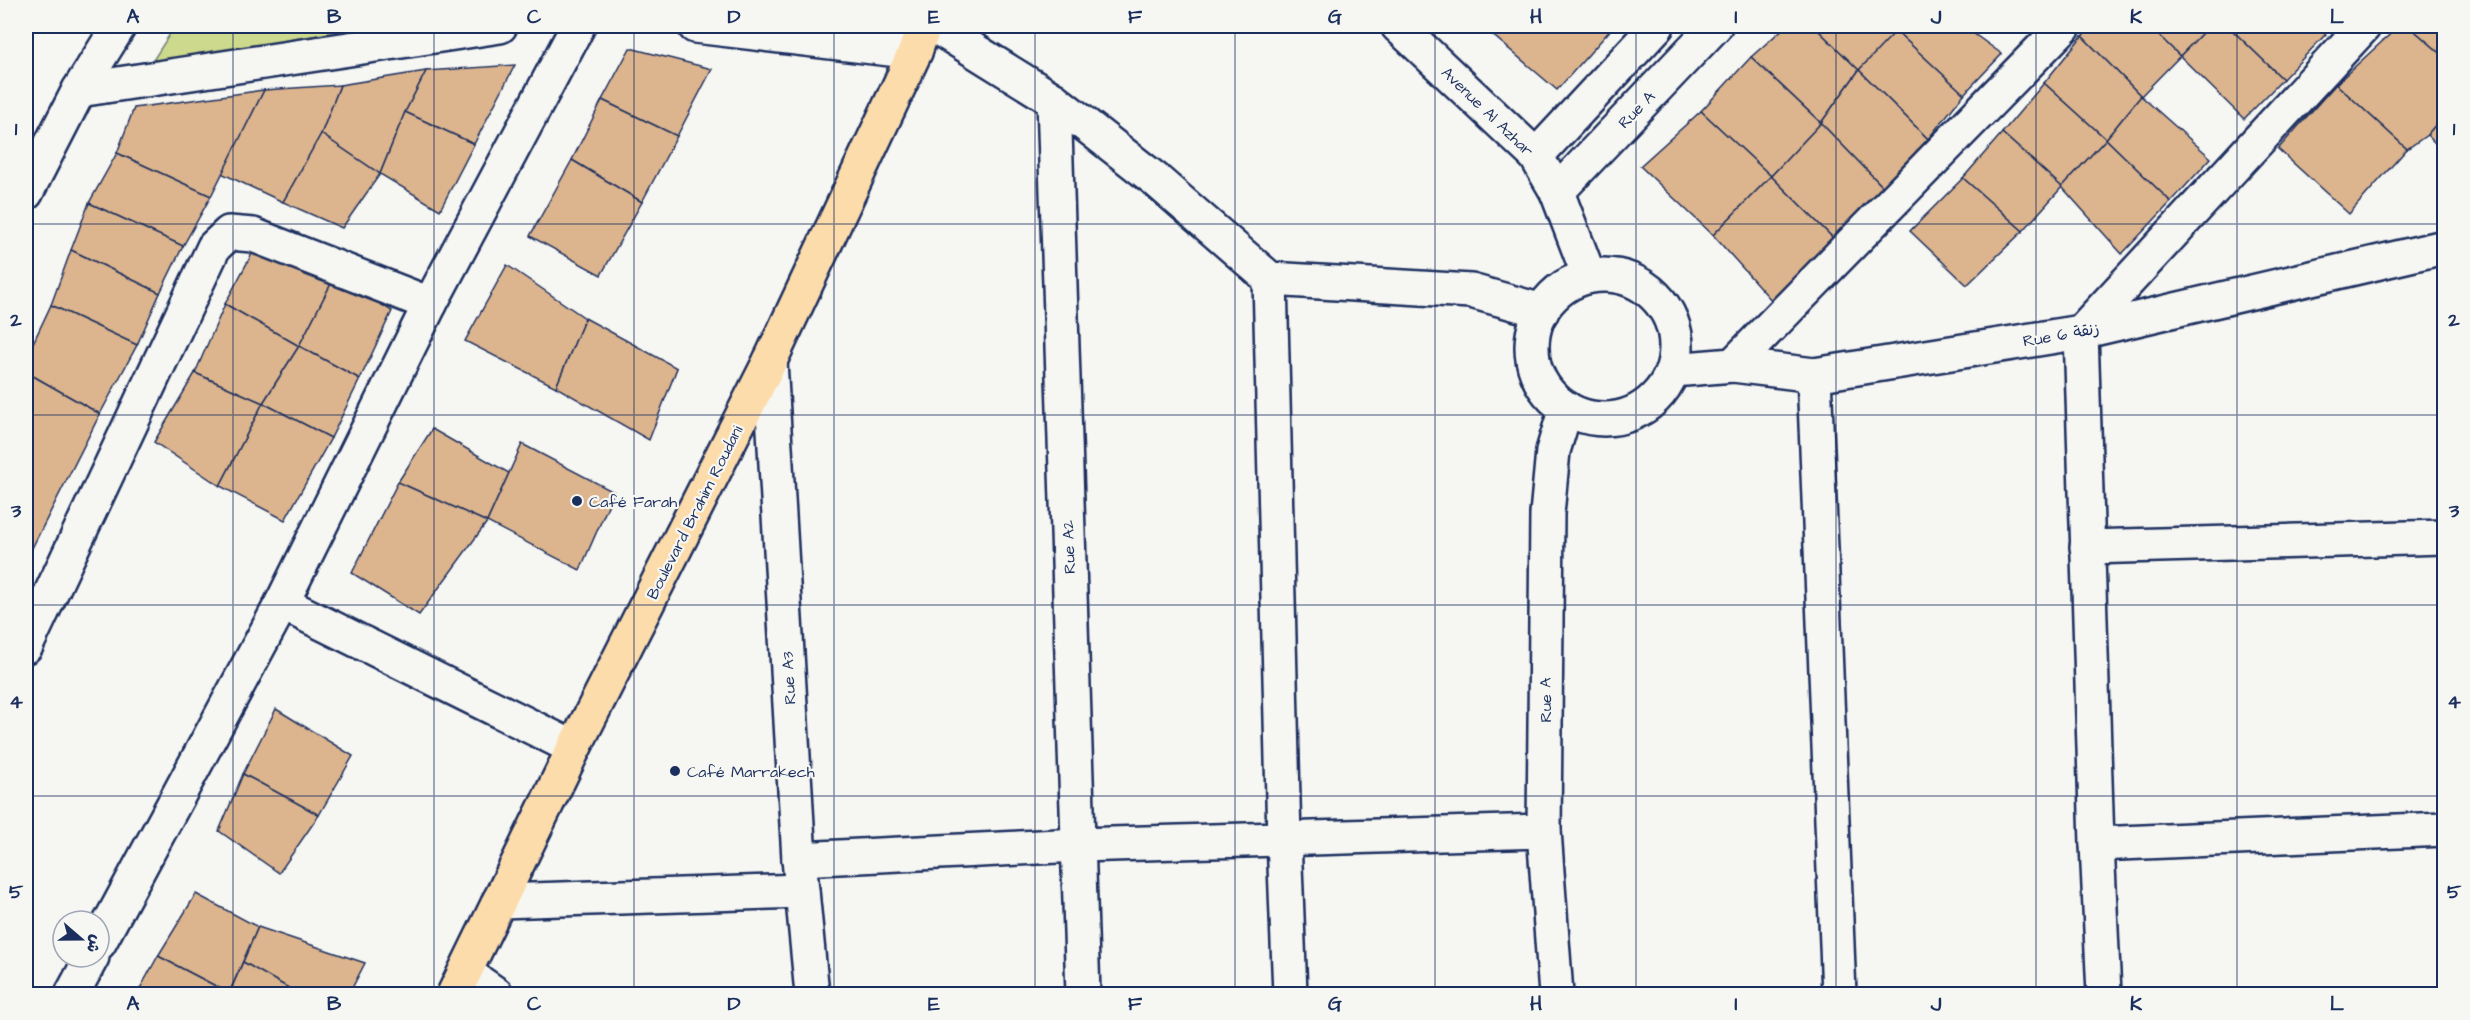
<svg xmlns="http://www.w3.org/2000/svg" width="2470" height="1020" viewBox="0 0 2470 1020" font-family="'Architects Daughter','Playpen Sans Arabic',sans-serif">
	<rect width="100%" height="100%" fill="#f6f6f2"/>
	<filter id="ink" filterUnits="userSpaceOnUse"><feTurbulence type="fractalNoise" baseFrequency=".0167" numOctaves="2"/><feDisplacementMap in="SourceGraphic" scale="12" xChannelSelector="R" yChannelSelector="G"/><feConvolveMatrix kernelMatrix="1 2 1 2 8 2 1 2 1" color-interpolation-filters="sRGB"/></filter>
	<g filter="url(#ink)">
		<polygon fill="#cdd98c" stroke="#748475" stroke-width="1.5" points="175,26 368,26 150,65"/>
		<g fill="#dcb48d" stroke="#1b2f5e" stroke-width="1.5">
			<polygon points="1482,26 1614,26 1557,90"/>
			<polygon points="1786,26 1814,26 1859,70 1821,123 1751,57"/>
			<polygon points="1814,26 1902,26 1859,70"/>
			<polygon points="1902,26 1963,26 2002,54 1964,94 1896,31"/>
			<polygon points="2093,26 2149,26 2180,56 2141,96 2082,36"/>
			<polygon points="2149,26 2209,26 2180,56"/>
			<polygon points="2209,26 2228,26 2283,79 2244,119 2180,56"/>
			<polygon points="2228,26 2317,26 2326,34 2283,79"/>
			<polygon points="2399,26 2409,26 2444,56 2444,115 2427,135 2407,149 2336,84"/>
			<polygon points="2409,26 2444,26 2444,56"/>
			<polygon points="1896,31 1964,94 1928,139 1859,70"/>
			<polygon points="2082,36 2141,96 2106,139 2044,83"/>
			<polygon points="630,48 712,69 677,136 602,100"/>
			<polygon points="1751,57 1821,123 1771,176 1701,111"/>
			<polygon points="515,65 474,144 405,112 426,71"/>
			<polygon points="1859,70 1928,139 1883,187 1821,123"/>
			<polygon points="426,71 405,112 380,174 321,134 340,85"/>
			<polygon points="2044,83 2106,139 2062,187 2002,133"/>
			<polygon points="2336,84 2407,149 2349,214 2278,149"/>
			<polygon points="340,85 321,134 283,202 221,173 264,90"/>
			<polygon points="264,90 211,196 117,153 134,108"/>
			<polygon points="2141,96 2211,158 2171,202 2106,139"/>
			<polygon points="602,100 677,136 642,202 572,160"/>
			<polygon points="1701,111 1771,176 1713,235 1640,166"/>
			<polygon points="405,112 474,144 440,210 380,174"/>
			<polygon points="2444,115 2444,152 2427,135"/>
			<polygon points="1821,123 1883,187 1841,246 1771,176"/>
			<polygon points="2002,133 2062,187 2023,231 1963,178"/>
			<polygon points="321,134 380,174 342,228 283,202"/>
			<polygon points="2106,139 2171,202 2122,254 2062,187"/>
			<polygon points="117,153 211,196 183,246 89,203"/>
			<polygon points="572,160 642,202 601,275 530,236"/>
			<polygon points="1771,176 1841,246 1781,311 1713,235"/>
			<polygon points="1963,178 2023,231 1967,285 1910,231"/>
			<polygon points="89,203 183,246 160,293 71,250"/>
			<polygon points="71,250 160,293 137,345 51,305"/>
			<polygon points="254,250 335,276 299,346 225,304"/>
			<polygon points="507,265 585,318 556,387 465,341"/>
			<polygon points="335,276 392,311 360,379 299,346"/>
			<polygon points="225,304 299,346 263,403 195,373"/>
			<polygon points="51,305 137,345 100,414 26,372 26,358"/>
			<polygon points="585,318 677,368 649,440 556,387"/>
			<polygon points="299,346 360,379 331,438 263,403"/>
			<polygon points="26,372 100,414 26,560"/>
			<polygon points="195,373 263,403 220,486 154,442"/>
			<polygon points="263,403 331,438 285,520 220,486"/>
			<polygon points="432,429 509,473 487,522 398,482"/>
			<polygon points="522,444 614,492 580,570 487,522"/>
			<polygon points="398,482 487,522 419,615 352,573"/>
			<polygon points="276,709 353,756 319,815 243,774"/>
			<polygon points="243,774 319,815 279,873 219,831"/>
			<polygon points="196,894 258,927 229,993 158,956"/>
			<polygon points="258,927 365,963 349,994 299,994 243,962"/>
			<polygon points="158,956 229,993 229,994 137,994"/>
			<polygon points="243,962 299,994 229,994"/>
		</g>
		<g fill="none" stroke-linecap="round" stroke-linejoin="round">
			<defs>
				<g id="minor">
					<polyline points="695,26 915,52"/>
					<polyline points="935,26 1054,100 1156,180 1270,279 1471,291 1542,311"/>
					<polyline points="1398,26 1536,156 1557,192 1589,276"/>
					<polyline points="79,90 500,26"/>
					<polyline points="1054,100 1083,994"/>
					<polyline points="1536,156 1657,26"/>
					<polyline points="1557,192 1715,26"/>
					<polyline points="26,193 79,90 119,26"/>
					<circle cx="1604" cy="347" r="72"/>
					<polyline points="1270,279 1284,839 1290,994"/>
					<polyline points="770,361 799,859 812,994"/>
					<polyline points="1733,365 2064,26"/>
					<polyline points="1673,370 1733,365 1814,375 2081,332 2444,247"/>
					<polyline points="1814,375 1839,994"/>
					<polyline points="2087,547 2444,537"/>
					<polyline points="282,603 574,748"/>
					<polyline points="26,646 214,247 229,233 253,235 430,304"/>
					<polyline points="2097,844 2444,829"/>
					<polyline points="799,859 1078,845 1544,831"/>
					<polyline points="499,901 802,891"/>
					<polyline points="99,943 282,603 430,304 578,26"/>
					<polyline points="466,973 496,994"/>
					<polyline points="72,994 92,957"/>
					<polyline points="1556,994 1544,831 1547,514 1553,451 1566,408"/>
					<polyline points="2104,994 2097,844 2081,332 2364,26"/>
				</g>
				<polyline id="major" points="454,994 574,748 770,361 915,52 924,26"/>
			</defs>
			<use href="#minor" stroke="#1b2f5e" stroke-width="38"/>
			<use href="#major" stroke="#1b2f5e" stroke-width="38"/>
			<use href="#minor" stroke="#f6f6f2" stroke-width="33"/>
			<use href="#major" stroke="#fddcac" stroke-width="33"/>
		</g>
	</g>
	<path fill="none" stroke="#1b2f5e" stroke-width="1.5" stroke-opacity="0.55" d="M233 26V994M434 26V994M634 26V994M834 26V994M1035 26V994M1235 26V994M1435 26V994M1636 26V994M1836 26V994M2036 26V994M2237 26V994M26 224H2444M26 415H2444M26 605H2444M26 796H2444"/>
	<g fill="#1b2f5e" stroke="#f6f6f2" stroke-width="2">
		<circle cx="577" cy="501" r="6"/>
		<circle cx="675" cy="771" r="6"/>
	</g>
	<g text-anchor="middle" stroke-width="4.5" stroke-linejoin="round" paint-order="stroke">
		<g font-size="16" fill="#1b2f5e" stroke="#f6f6f2">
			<text transform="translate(1636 109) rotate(-46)" y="6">Rue A</text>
			<text transform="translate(1488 111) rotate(44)" y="6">Avenue Al Azhar</text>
			<text transform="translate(2061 334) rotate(-10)" y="6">Rue 6 زنقة</text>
			<text transform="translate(694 512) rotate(-63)" y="6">Boulevard Brahim Roudani</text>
			<text transform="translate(1068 547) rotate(-92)" y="6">Rue A2</text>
			<text transform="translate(788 678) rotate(-93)" y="6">Rue A3</text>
			<text transform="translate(1545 700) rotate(-90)" y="6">Rue A</text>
		</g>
		<g font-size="16" fill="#1b2f5e" stroke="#f6f6f2" text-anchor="start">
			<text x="589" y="507">Café Farah</text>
			<text x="687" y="777">Café Marrakech</text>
		</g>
	</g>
	<rect width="2470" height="1020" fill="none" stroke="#f6f6f2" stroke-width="66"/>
	<g transform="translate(81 939) rotate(110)"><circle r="28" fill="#f6f6f2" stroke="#9ea6b7" stroke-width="1.5"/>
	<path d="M0-4.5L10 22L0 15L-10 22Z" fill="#1b2f5e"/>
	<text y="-9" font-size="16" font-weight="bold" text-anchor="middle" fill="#1b2f5e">ش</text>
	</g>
	<rect x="33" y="33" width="2404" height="954" fill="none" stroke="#1b2f5e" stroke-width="2"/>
	<g font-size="20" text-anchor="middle" font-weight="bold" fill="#1b2f5e">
		<text x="133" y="23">A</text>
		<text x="334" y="23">B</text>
		<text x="534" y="23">C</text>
		<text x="734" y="23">D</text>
		<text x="934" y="23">E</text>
		<text x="1135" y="23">F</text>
		<text x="1335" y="23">G</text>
		<text x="1536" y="23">H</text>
		<text x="1736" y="23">I</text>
		<text x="1936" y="23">J</text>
		<text x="2136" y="23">K</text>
		<text x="2337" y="23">L</text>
		<text x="16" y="135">1</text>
		<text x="2454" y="135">1</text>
		<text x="16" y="326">2</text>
		<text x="2454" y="326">2</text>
		<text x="16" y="517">3</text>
		<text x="2454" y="517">3</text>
		<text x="16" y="708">4</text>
		<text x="2454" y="708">4</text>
		<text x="16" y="898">5</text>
		<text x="2454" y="898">5</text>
		<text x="133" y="1010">A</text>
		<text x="334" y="1010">B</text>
		<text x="534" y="1010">C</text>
		<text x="734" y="1010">D</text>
		<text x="934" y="1010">E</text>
		<text x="1135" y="1010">F</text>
		<text x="1335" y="1010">G</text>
		<text x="1536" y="1010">H</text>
		<text x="1736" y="1010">I</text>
		<text x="1936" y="1010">J</text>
		<text x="2136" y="1010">K</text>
		<text x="2337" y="1010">L</text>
	</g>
</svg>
